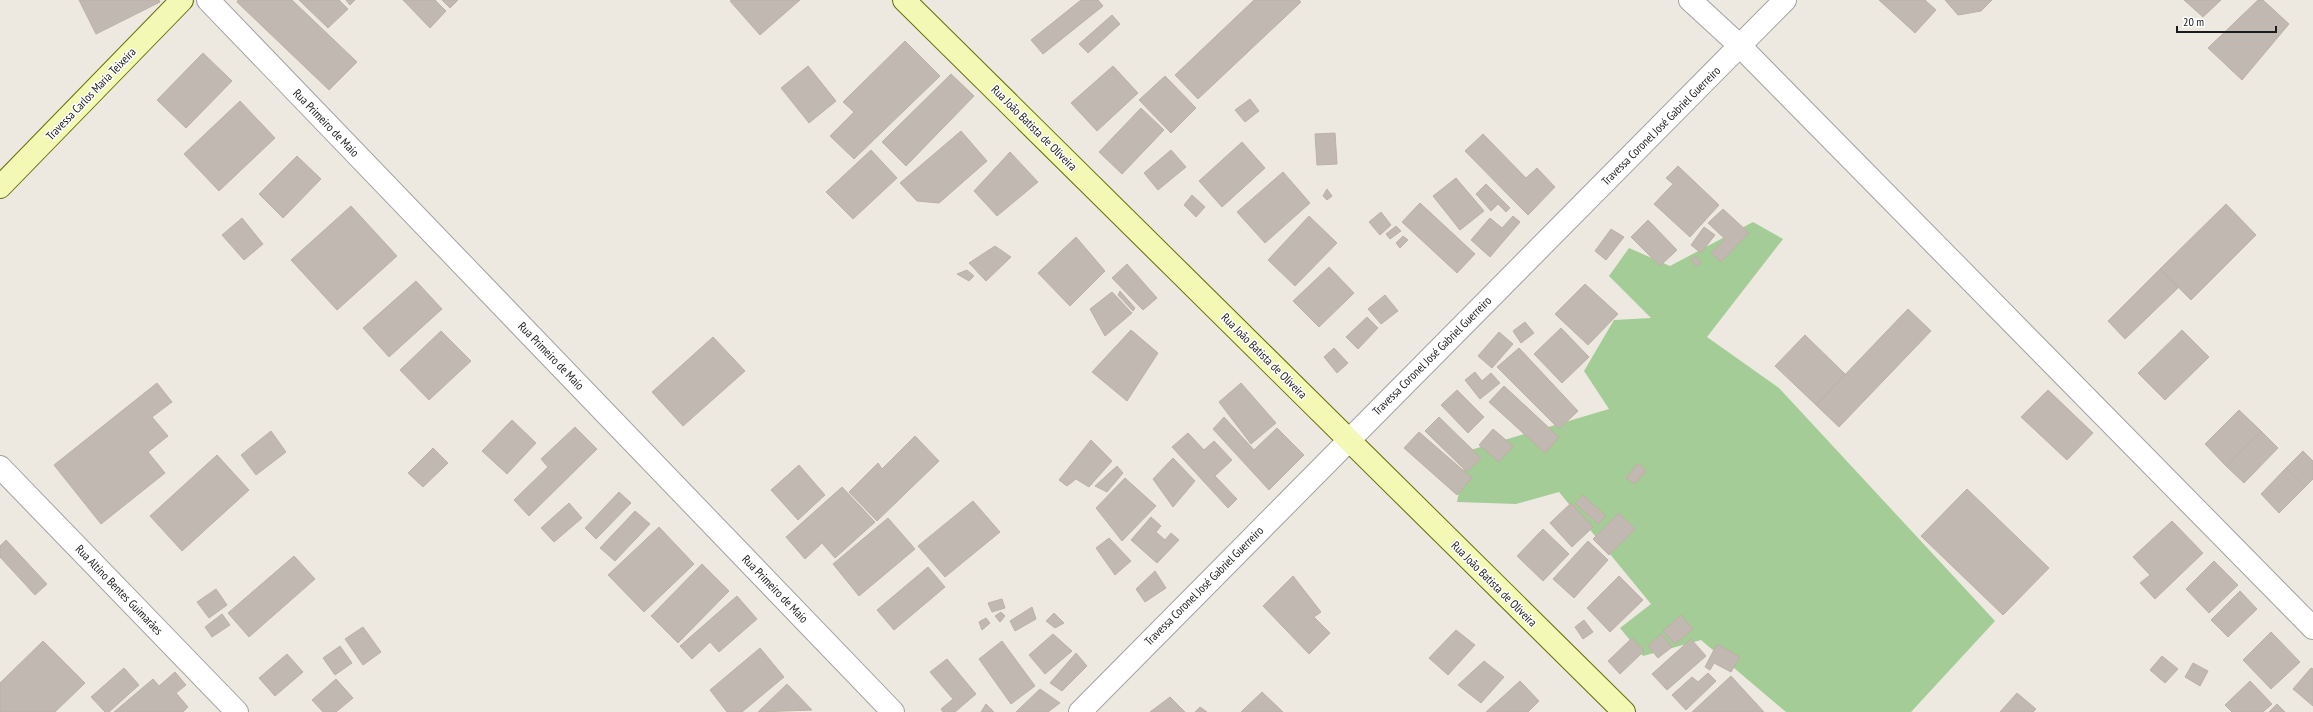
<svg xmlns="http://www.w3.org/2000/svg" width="2313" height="712" viewBox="0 0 2313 712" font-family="'PT Sans Narrow',sans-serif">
	<rect width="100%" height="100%" fill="#ede9e1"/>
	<polygon fill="#a4cc96" points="1753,222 1783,239 1707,337 1779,388 1995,621 1911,712 1786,712 1701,640 1643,656 1620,628 1651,604 1559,492 1516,504 1457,502 1467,451 1609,409 1584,371 1614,320 1651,318 1609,276 1629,248 1670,266"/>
	<g fill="#c1b8b1" stroke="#beb0a4">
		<polygon points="79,0 159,0 160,2 96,34"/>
		<polygon points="238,0 292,0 357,62 329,90 237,2"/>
		<polygon points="299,0 339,0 348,9 328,28"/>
		<polygon points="346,0 355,0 350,5"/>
		<polygon points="403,0 435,0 446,11 430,28"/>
		<polygon points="442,0 458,0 450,8"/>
		<polygon points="732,0 800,0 760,35 730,1"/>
		<polygon points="1081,0 1098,0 1103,6 1043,54 1031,40"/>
		<polygon points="1254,0 1299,0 1301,2 1198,99 1175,75"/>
		<polygon points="1879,0 1925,0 1936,10 1915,33"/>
		<polygon points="1945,0 1992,0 1981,11 1958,15"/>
		<polygon points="2184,0 2221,0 2203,17"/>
		<polygon points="2258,0 2263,0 2289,24 2242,80 2208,48"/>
		<polygon points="1112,15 1120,24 1088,53 1079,44"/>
		<polygon points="905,41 940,76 854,159 830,136 854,112 843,102"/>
		<polygon points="203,53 232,81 186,128 157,100"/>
		<polygon points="808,66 836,101 809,123 781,88"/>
		<polygon points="1113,66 1138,93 1097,131 1071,103"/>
		<polygon points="951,74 974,96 906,166 882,142"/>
		<polygon points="1165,76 1196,108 1171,133 1139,100"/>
		<polygon points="1250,99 1259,111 1245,122 1235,110"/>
		<polygon points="240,101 275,138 219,191 184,154"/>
		<polygon points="1141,108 1164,130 1122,174 1099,152"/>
		<polygon points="961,131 987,161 939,203 917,201 900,183"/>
		<polygon points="1335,133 1337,164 1317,165 1315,134"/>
		<polygon points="1483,134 1526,178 1537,168 1555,187 1528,215 1465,151"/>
		<polygon points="1242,142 1265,168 1222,207 1199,181"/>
		<polygon points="871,150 897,178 853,219 826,192"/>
		<polygon points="1171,150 1186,167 1158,190 1144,173"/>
		<polygon points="1010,152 1038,182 997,216 974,191"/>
		<polygon points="297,156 321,179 283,218 259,194"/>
		<polygon points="1678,166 1719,205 1690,237 1654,204 1673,184 1666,178"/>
		<polygon points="1283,172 1310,203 1265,243 1237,212"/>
		<polygon points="1456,178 1484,211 1460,230 1433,196"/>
		<polygon points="1486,184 1510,208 1506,212 1498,204 1491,211 1476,194"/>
		<polygon points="1327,189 1332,196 1327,200 1323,196"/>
		<polygon points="1192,195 1205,207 1196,217 1184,205"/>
		<polygon points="1420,203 1475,254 1457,273 1402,222"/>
		<polygon points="2226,204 2256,235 2191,300 2160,269"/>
		<polygon points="351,206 397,256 337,310 291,260"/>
		<polygon points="1723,209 1749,233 1721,262 1711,253 1725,239 1708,223"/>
		<polygon points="1381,212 1391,225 1380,235 1369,222"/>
		<polygon points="1309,216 1337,243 1295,286 1268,260"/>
		<polygon points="1513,216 1520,222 1490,257 1471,240 1490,218 1502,228"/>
		<polygon points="242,218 263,244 244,260 222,235"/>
		<polygon points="1648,220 1677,250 1660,266 1631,237"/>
		<polygon points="1396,226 1401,231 1390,239 1386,234"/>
		<polygon points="1704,227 1715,235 1701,253 1691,245"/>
		<polygon points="1611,229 1624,237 1606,260 1595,251"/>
		<polygon points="1403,236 1408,240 1400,248 1396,243"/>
		<polygon points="1076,237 1105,271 1070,306 1038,273"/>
		<polygon points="995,246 1011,257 986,281 969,263"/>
		<polygon points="1695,256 1701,263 1696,266 1691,260"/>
		<polygon points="1127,264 1157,298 1143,310 1112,278"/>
		<polygon points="1329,267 1354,293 1319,327 1293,301"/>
		<polygon points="2160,269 2178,288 2125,339 2108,321"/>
		<polygon points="967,270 974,276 969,281 957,274"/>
		<polygon points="416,281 442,309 389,357 363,328"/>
		<polygon points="1585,284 1618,314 1588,345 1555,314"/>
		<polygon points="1120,291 1135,308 1133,311 1118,295"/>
		<polygon points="1112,292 1132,313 1105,336 1090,309"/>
		<polygon points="1385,295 1398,311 1381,324 1368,309"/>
		<polygon points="1908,309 1931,331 1839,427 1816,405"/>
		<polygon points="1367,317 1378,328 1358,349 1346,337"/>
		<polygon points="1525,322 1534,333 1521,343 1513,331"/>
		<polygon points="1561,328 1589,357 1562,383 1534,354"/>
		<polygon points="1131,330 1158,353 1127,401 1092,372"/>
		<polygon points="2182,330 2209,357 2165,400 2138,373"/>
		<polygon points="441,331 471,361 429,400 400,370"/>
		<polygon points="1499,332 1513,344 1492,368 1478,356"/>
		<polygon points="1805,335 1845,374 1816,405 1775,366"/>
		<polygon points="713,337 745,371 683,426 652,392"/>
		<polygon points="1334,348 1348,363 1337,373 1324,357"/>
		<polygon points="1519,348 1578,411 1559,429 1497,367"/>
		<polygon points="1475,372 1482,381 1491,373 1500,383 1480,399 1465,380"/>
		<polygon points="157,383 172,402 152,417 168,436 148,452 165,473 101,524 54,465"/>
		<polygon points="1241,383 1276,423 1251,444 1219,402"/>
		<polygon points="1504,386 1559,437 1545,453 1489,402"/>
		<polygon points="1457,390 1484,417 1468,433 1441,405"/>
		<polygon points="2048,390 2093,433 2067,460 2021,417"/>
		<polygon points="2239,410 2261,431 2226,466 2205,444"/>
		<polygon points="1224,417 1254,450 1277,428 1304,455 1269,490 1213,429"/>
		<polygon points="1439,417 1481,458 1467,472 1425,431"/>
		<polygon points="512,420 536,443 507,474 482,451"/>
		<polygon points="575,427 597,449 529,516 514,500 548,467 541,459"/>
		<polygon points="1493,429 1513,446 1499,462 1479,445"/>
		<polygon points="271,431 286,452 256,475 241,455"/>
		<polygon points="2261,431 2278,448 2244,483 2226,466"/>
		<polygon points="1419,432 1472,478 1457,495 1404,448"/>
		<polygon points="1188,433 1204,450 1214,441 1232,460 1215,476 1237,499 1228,508 1172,447"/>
		<polygon points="915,436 939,461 877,521 849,492 878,463 882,469"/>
		<polygon points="1091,440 1112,461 1089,487 1076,479 1067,486 1059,480"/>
		<polygon points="433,448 448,463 423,487 408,473"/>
		<polygon points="2303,451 2313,461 2313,479 2305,487 2286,468"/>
		<polygon points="217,455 249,490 182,551 150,516"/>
		<polygon points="1173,458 1195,481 1173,507 1153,479"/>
		<polygon points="1638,463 1646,471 1635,484 1626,478"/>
		<polygon points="799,465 825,495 798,520 771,490"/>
		<polygon points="1117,466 1123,473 1107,492 1095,486"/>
		<polygon points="2286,468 2305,487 2279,513 2261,494"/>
		<polygon points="1125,478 1156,506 1122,541 1096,508"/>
		<polygon points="842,487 875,522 835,558 822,543 805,559 786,537"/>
		<polygon points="1967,489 2049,568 2003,615 1921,536"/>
		<polygon points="619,492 631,503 596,539 585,528"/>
		<polygon points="1583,495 1606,516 1598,524 1575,503"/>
		<polygon points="973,501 1000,532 945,577 918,546"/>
		<polygon points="569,503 582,518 554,542 541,528"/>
		<polygon points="1571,503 1593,527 1572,547 1550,523"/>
		<polygon points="635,511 650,524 615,561 600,548"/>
		<polygon points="1619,513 1635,529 1609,555 1593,539"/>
		<polygon points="1151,517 1161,526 1156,532 1165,540 1171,533 1179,540 1157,563 1131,540"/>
		<polygon points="888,518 915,549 859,596 833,564"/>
		<polygon points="2172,521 2203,553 2155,599 2140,583 2150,575 2133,557"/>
		<polygon points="659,527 694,564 644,612 608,575"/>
		<polygon points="1543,529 1569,554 1543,581 1517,556"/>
		<polygon points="1109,538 1131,561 1115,575 1096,548"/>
		<polygon points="6,540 47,584 35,595 0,557 0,546"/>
		<polygon points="1588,541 1608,560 1574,598 1553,579"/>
		<polygon points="294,556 315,579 249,637 228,613"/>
		<polygon points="2214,561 2238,585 2209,613 2186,589"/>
		<polygon points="702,564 729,591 678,643 651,616"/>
		<polygon points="928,567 945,587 894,630 877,610"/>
		<polygon points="1155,571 1166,588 1145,602 1136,589"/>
		<polygon points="1293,576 1321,612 1314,617 1330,633 1309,654 1263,606"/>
		<polygon points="1619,576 1643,600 1610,632 1587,608"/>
		<polygon points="216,589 227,605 209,618 197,602"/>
		<polygon points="2240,591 2257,609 2228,637 2211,620"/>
		<polygon points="737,596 757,619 719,652 710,642 692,659 680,646"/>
		<polygon points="1002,599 1005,608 992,612 988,603"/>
		<polygon points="1032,607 1036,619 1015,631 1010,621"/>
		<polygon points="1001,612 1005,616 1000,622 995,616"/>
		<polygon points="1054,613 1064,623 1055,628 1046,621"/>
		<polygon points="222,614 230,625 212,637 205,627"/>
		<polygon points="1681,615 1693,629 1675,644 1663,631"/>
		<polygon points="986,618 990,623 982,630 979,622"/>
		<polygon points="1584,620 1593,632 1583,639 1575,627"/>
		<polygon points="363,627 381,652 363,665 345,639"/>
		<polygon points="1456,630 1475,645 1448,675 1429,658"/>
		<polygon points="2271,632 2300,662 2271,689 2243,660"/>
		<polygon points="1053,634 1072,651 1045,674 1029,655"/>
		<polygon points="1661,634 1672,647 1658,658 1648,646"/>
		<polygon points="1632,638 1644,651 1620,674 1608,661"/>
		<polygon points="1691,639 1706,656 1667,690 1652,674"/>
		<polygon points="43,641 85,683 55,712 0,712 0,683"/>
		<polygon points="1002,641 1035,686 1011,704 979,659"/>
		<polygon points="1717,644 1740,657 1731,672 1714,663 1710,670 1705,667"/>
		<polygon points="340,646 352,663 335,675 323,658"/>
		<polygon points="760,648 784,677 742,712 727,712 710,690"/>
		<polygon points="1076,653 1087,666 1062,691 1050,683"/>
		<polygon points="287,654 303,672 275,696 259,678"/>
		<polygon points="2162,656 2178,669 2165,683 2150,670"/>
		<polygon points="947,659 976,694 955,712 943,712 941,709 953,699 930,672"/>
		<polygon points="1484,661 1504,677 1481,703 1458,685"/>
		<polygon points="2193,663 2208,671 2200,686 2185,677"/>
		<polygon points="124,668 139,685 109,712 105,712 91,697"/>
		<polygon points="2311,668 2313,669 2313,706 2293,689"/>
		<polygon points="175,672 186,685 176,693 188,707 183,712 114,712 153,679 159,686"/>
		<polygon points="1708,673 1716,681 1686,710 1672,695 1692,677 1698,682"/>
		<polygon points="1731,676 1764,712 1692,712"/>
		<polygon points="336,679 353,698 336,712 323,712 312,700"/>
		<polygon points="1520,681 1539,701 1528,712 1486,712"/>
		<polygon points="2250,681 2272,704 2263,712 2232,712 2225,705"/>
		<polygon points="787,684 812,710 758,712"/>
		<polygon points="1040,689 1060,703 1048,712 1016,712"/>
		<polygon points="1262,692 1283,712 1241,712"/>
		<polygon points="2017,693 2036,709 2033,712 2000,712"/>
		<polygon points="1170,697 1185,712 1150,712"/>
		<polygon points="986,704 994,712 981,712"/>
		<polygon points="2277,704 2285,712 2269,712"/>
		<polygon points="1200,707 1207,712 1195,712"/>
	</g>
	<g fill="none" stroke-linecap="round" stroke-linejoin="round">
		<defs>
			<g id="street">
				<polyline points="208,0 893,712"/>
				<polyline points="1690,0 1740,46 2313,628"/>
				<polyline points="0,467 237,712"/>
				<polyline points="1080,712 1785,0"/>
			</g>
			<g id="secondary">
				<polyline points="904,0 1624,712"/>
				<polyline points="0,187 182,0"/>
			</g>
		</defs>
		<use href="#street" stroke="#a2a2a2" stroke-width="24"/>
		<use href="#secondary" stroke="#616f05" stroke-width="24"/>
		<use href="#street" stroke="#fff" stroke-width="22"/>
		<use href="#secondary" stroke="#f3f8b4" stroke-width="22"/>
	</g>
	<g text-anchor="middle" stroke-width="3" stroke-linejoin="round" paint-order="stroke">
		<g font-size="12" fill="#1b1b1b" stroke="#fff">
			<text transform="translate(91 94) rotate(-46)" y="4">Travessa Carlos Maria Teixeira</text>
			<text transform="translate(326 123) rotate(46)" y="4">Rua Primeiro de Maio</text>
			<text transform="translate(1661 126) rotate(-45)" y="4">Travessa Coronel José Gabriel Guerreiro</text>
			<text transform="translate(1034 128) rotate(45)" y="4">Rua João Batista de Oliveira</text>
			<text transform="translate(551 356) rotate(46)" y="4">Rua Primeiro de Maio</text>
			<text transform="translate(1264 356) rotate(45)" y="4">Rua João Batista de Oliveira</text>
			<text transform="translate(1432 356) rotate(-45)" y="4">Travessa Coronel José Gabriel Guerreiro</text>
			<text transform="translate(1494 584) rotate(45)" y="4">Rua João Batista de Oliveira</text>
			<text transform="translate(1204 586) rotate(-45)" y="4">Travessa Coronel José Gabriel Guerreiro</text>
			<text transform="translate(775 589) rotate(46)" y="4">Rua Primeiro de Maio</text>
			<text transform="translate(119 590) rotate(46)" y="4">Rua Altíno Bentes Guimarães</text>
		</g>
	</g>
	<path d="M2177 26v6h99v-6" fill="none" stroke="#1b1b1b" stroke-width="2"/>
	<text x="2183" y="26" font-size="12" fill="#1b1b1b" stroke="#ffffff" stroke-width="3" paint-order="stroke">20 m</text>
</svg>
